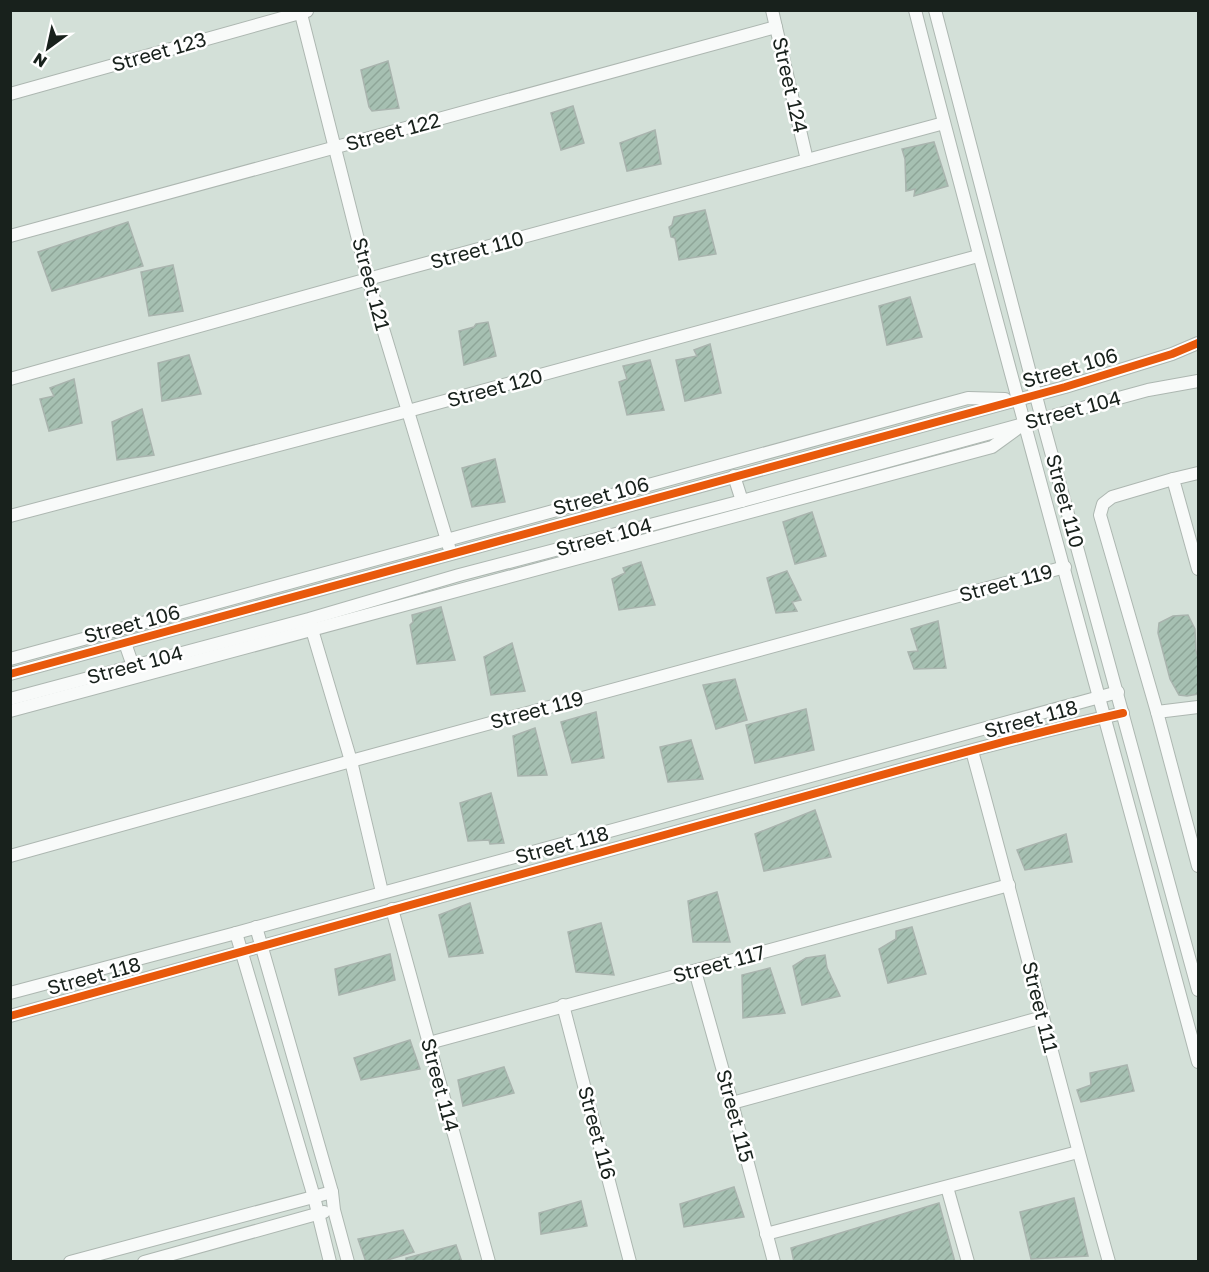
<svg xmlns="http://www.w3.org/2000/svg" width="1209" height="1272" viewBox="0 0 1209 1272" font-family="'Golos Text',sans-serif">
	<defs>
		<pattern id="building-hatch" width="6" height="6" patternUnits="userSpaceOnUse" patternTransform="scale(1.5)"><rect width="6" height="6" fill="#a6c0b2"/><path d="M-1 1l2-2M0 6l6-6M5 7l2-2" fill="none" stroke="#8ea598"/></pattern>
	</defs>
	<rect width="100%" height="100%" fill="#d3e0d8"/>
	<g fill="url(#building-hatch)" stroke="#a9b4ae" stroke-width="1.5">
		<polygon points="388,61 399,108 372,111 369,107 361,70"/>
		<polygon points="573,106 584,143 561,150 551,113"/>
		<polygon points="655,130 661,164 627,171 620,143"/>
		<polygon points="934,142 948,186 914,196 915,189 906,191 905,159 902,149"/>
		<polygon points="705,210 716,254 679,260 675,238 671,237 669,227 672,225 674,217"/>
		<polygon points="128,222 143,266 52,291 38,252"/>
		<polygon points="173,265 183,311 149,316 141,272"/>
		<polygon points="910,297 922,337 887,345 879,306"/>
		<polygon points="488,322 496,356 464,365 459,331 474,327 476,324"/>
		<polygon points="710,344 721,393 685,401 676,360 697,356 694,350"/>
		<polygon points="189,355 201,394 162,401 158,363"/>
		<polygon points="650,360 664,410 627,415 619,382 627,379 623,366"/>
		<polygon points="74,379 82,423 49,431 40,399 54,396 50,388"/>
		<polygon points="142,409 154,455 117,460 112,422"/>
		<polygon points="495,459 505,502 472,507 462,468"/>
		<polygon points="812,512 826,556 795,564 783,522"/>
		<polygon points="641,562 655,605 619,610 612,579 625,573 623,568"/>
		<polygon points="787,571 801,600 792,602 797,611 776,613 767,578"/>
		<polygon points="441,607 455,660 417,664 410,625 413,622 412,615"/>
		<polygon points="1188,615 1195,629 1196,651 1198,657 1198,694 1187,696 1179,695 1170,679 1158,633 1159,623 1173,616"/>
		<polygon points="938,621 946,668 914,669 908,652 918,651 911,629"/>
		<polygon points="512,643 525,691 491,695 484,657"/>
		<polygon points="735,679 747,720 716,729 703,685"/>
		<polygon points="806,709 814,750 755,763 746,725"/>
		<polygon points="596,712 604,758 572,763 561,722"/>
		<polygon points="535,728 547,775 518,776 513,736"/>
		<polygon points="691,740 703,779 668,782 660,747"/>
		<polygon points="491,793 504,843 490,844 489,840 468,841 460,803"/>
		<polygon points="815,810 831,857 764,871 755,834"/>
		<polygon points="1066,834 1072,862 1025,870 1017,850"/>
		<polygon points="717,892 730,942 693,942 688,901"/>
		<polygon points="470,903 483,953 449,957 439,915"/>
		<polygon points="601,923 614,975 576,972 568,932"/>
		<polygon points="912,927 926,974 888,983 879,949 896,939 896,931"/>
		<polygon points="390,954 395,980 339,995 335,969"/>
		<polygon points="825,955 827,968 840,996 802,1005 793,966 806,958"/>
		<polygon points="770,968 785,1013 743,1018 742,975"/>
		<polygon points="410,1040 420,1069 361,1080 354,1058"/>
		<polygon points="1127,1065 1134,1091 1081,1102 1077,1090 1091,1085 1090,1073"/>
		<polygon points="504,1067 514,1093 463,1106 458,1080"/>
		<polygon points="734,1187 744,1217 684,1227 680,1204"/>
		<polygon points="1074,1198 1088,1256 1031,1259 1020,1212"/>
		<polygon points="581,1201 587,1226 541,1234 539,1213"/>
		<polygon points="939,1203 955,1262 794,1262 791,1248"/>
		<polygon points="403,1230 414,1252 381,1262 366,1262 358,1239"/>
		<polygon points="456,1245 462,1262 406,1262 406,1258"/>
	</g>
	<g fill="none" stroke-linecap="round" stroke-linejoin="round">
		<defs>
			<g id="minor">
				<polyline points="300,10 368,279 449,547"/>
				<polyline points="772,10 807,160"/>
				<path d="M915 10C1005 362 1104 711 1198 1062"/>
				<polyline points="935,10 1042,419 1198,990"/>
				<polyline points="10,94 307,11"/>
				<polyline points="10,236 776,27"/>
				<polyline points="10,379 368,279 944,123"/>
				<polyline points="1198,473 1173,479 1198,569"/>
				<polyline points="734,476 742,501"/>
				<polyline points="1173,479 1112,497 1103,504 1100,515 1157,712 1198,866"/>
				<polyline points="10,516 408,411 978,256"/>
				<polyline points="310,623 351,761 382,892"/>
				<polyline points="125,643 133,666"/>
				<polyline points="10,659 968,398 1005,399"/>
				<polyline points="10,674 1065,387 1172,354 1198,343"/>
				<polyline points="10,699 309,619 459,575 742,501 1148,390 1198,381"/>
				<polyline points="10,711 992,447 1018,428"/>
				<polyline points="1157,712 1198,707"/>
				<path d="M972 751C1019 921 1061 1092 1109 1262"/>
				<polyline points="10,856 351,761 1065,567"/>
				<polyline points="392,909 489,1262"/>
				<polyline points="256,927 332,1192 334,1210 348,1262"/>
				<polyline points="236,933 314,1197 330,1262"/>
				<polyline points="695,971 732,1103 774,1262"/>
				<polyline points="10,993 236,933 1118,692"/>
				<polyline points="563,1005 630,1262"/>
				<path d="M10 1016C260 947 509 877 759 809 880 776 1001 740 1123 713"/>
				<polyline points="429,1043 1009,885"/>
				<polyline points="732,1103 1043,1017"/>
				<polyline points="947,1187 968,1262"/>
				<polyline points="766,1234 1078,1152"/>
				<polyline points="70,1262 332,1192"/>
				<polyline points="144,1262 324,1212"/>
			</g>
		</defs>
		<use href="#minor" stroke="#adb7b1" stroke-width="14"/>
		<use href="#minor" stroke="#f8faf9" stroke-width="12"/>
		<defs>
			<g id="cycleway">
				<polyline points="10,674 1065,387 1172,354 1198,343"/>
				<path d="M10 1016C260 947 509 877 759 809 880 776 1001 740 1123 713"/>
			</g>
		</defs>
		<use href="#cycleway" stroke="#fff" stroke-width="11"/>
		<use href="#cycleway" stroke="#e8590c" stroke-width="8"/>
	</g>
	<g text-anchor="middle" stroke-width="5" stroke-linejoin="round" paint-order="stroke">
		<g font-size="20" fill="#18211c" stroke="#fff">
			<text transform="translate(159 52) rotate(-16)" y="7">Street 123</text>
			<text transform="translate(790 85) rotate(77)" y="7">Street 124</text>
			<text transform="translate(393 132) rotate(-15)" y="7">Street 122</text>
			<text transform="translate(477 250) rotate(-15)" y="7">Street 110</text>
			<text transform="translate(371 284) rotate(75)" y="7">Street 121</text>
			<text transform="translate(1070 368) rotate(-16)" y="7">Street 106</text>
			<text transform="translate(495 388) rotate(-15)" y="7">Street 120</text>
			<text transform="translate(1073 410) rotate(-15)" y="7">Street 104</text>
			<text transform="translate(601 496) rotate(-15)" y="7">Street 106</text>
			<text transform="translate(1065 501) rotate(75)" y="7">Street 110</text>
			<text transform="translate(604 537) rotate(-15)" y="7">Street 104</text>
			<text transform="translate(1006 583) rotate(-15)" y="7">Street 119</text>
			<text transform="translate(132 624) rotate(-15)" y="7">Street 106</text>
			<text transform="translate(135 665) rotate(-15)" y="7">Street 104</text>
			<text transform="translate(537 710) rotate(-15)" y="7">Street 119</text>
			<text transform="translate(1031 719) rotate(-15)" y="7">Street 118</text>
			<text transform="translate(562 845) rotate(-15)" y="7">Street 118</text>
			<text transform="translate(719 964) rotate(-15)" y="7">Street 117</text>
			<text transform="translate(94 976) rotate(-15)" y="7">Street 118</text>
			<text transform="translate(1040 1007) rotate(76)" y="7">Street 111</text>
			<text transform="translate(440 1085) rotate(75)" y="7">Street 114</text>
			<text transform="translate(735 1116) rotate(75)" y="7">Street 115</text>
			<text transform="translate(597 1133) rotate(75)" y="7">Street 116</text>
		</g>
	</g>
	<rect width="1209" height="1272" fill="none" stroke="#18211c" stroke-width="24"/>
	<g transform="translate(48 48) rotate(213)" stroke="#ffffff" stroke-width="4.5" paint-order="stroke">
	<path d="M0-4.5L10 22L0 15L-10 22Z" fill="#18211c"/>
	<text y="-9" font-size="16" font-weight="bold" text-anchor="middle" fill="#18211c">N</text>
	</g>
</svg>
